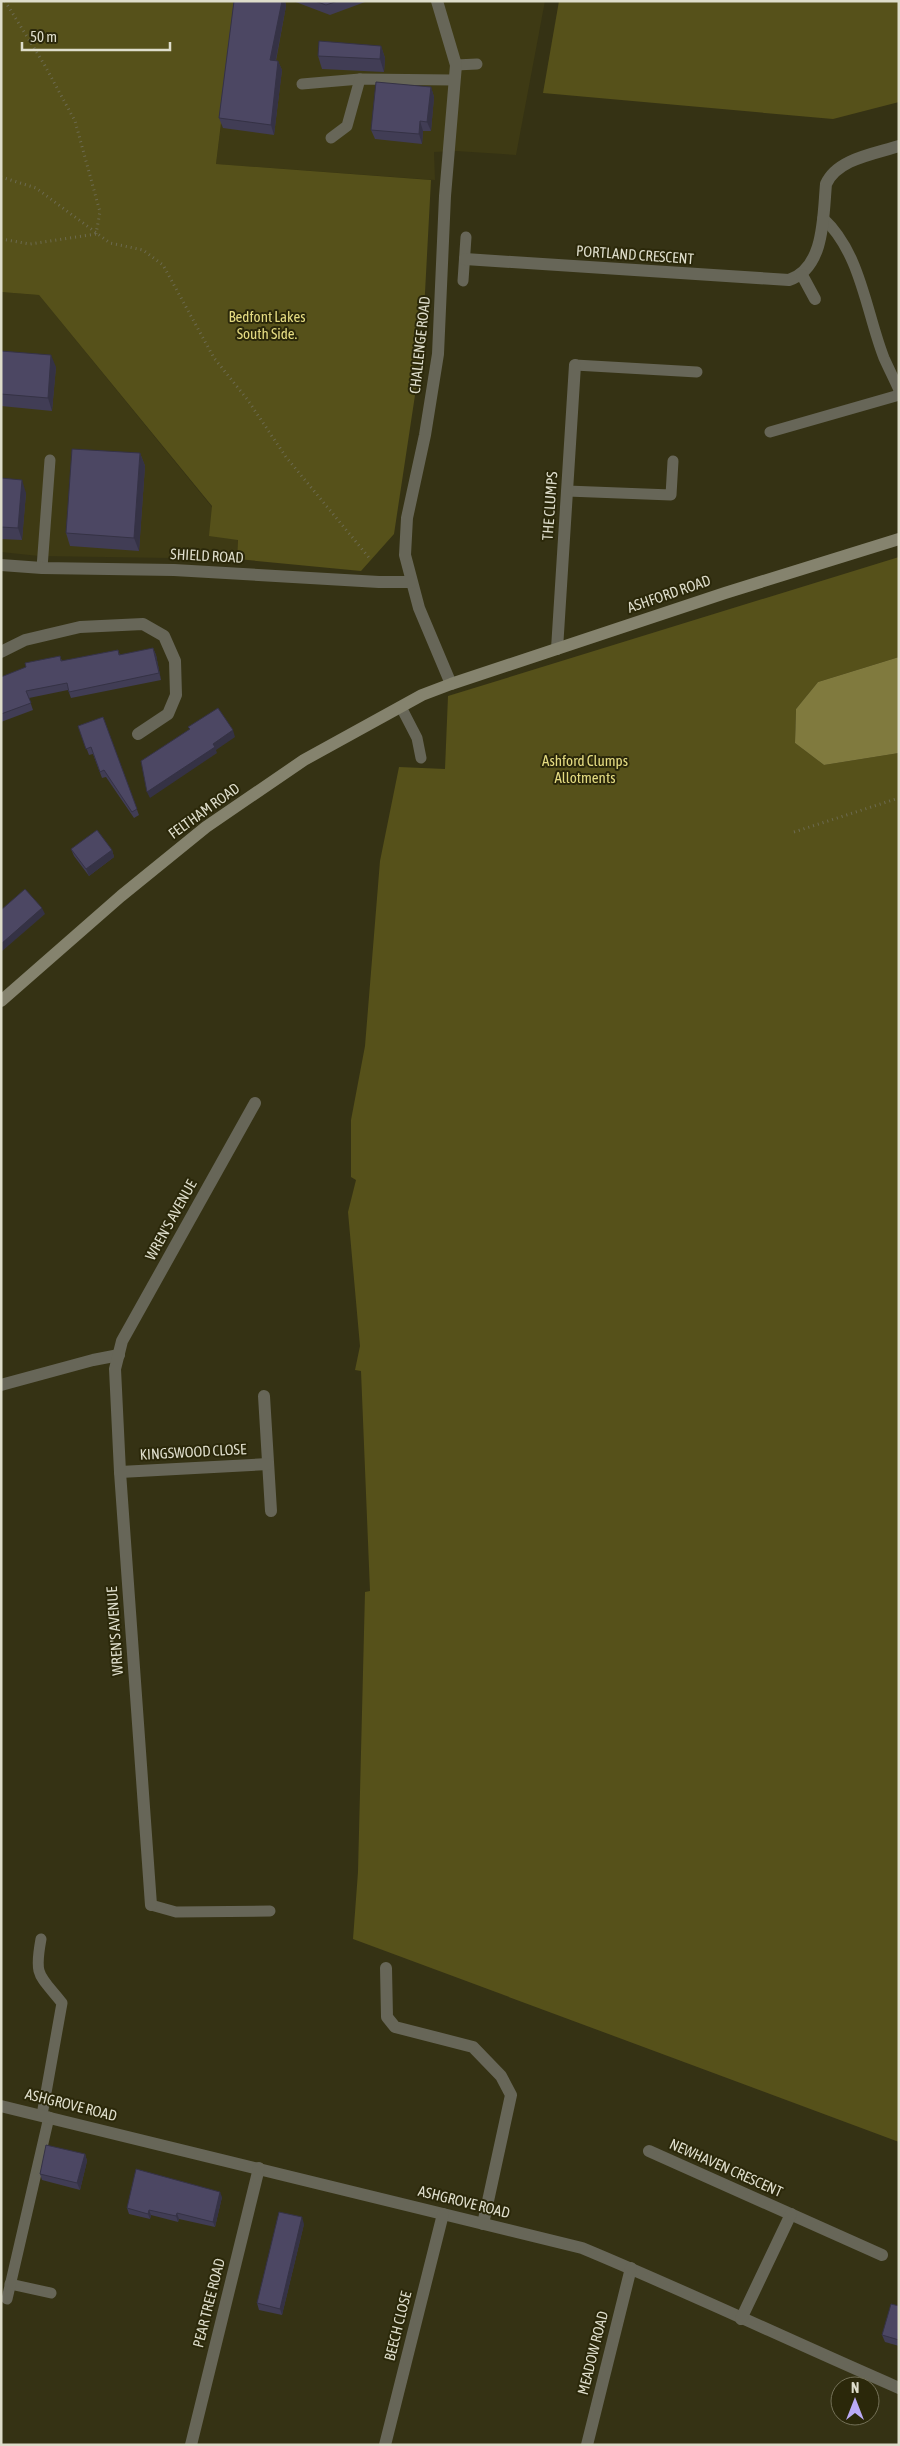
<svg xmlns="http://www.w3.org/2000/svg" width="900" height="2446" viewBox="0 0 900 2446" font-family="'Asap Condensed',sans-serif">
	<rect width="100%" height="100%" fill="#353214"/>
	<g fill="#3e3a14">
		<polygon points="236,1 545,1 516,155 456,151 434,152 435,180 216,164"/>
		<polygon points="1,292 39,295 238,539 237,559 39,556 1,552"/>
	</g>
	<g fill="#56511a">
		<polygon points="1,1 236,1 216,164 431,180 422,349 394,534 361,571 237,559 238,540 209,536 212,506 39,295 1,292"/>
		<polygon points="559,1 899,1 899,102 833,119 543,93"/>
		<polygon points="899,557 899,657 818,682 796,709 795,743 824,765 899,753 899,2142 353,1939 358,1872 365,1592 370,1591 361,1371 355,1370 360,1346 348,1212 356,1180 351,1177 351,1120 365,1046 380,861 399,767 445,769 448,696"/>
	</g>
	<polygon fill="#807a3e" points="899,657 899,753 824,765 795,743 796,709 818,682"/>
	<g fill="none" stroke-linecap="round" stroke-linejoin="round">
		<g stroke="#6c6a50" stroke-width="3" stroke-dasharray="1 4" stroke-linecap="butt">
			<polyline points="5,1 44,64 75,121 100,212 96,234"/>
			<polyline points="1,177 36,188 110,243 143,250 163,265 214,358 247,399 286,457 371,560"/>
			<polyline points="1,239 30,244 96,234"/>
			<polyline points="794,832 899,798"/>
		</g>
		<g stroke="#676658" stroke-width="11">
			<polyline points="456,65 477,64"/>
			<polyline points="302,84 360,79"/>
			<polyline points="331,138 347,126 360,79 453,80"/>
			<path d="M823 218C861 253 866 312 884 358 889 369 894 379 899 390"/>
			<polyline points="463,281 466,237"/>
			<polyline points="575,365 697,372"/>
			<polyline points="770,432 899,395"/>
			<polyline points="567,491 671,495 673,461"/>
			<polyline points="42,568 50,460"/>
			<polyline points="401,707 417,738 421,758"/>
			<polyline points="151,1905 176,1912 270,1911"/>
			<path d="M41 1939C34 1977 39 1974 62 2003L42 2115"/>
			<polyline points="10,2284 51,2293"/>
			<polyline points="7,2299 49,2117"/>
		</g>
		<g stroke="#676658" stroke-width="12">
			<polyline points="437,1 456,65 445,196 438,354 425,435 407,518 405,555 419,608 451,684"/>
			<path d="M465 259 789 280C825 268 823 216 826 184 837 159 874 154 899 146"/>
			<polyline points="802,275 815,299"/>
			<polyline points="1,565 42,568 174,570 379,582 411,582"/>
			<polyline points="557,649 575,365"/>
			<polyline points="1,652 25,640 80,627 143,624 164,636 175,661 176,695 168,714 138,734"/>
			<polyline points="1,1385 93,1360 119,1355"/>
			<polyline points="264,1396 271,1511"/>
			<polyline points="120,1472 268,1464"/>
			<polyline points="151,1905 120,1472 115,1369 122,1341 255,1103"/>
			<polyline points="386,1968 387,2017 395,2027 473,2047 501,2076 511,2095 483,2224"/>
			<path d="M1 2106 582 2248C688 2292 793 2342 899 2388"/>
			<polyline points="649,2151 882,2255"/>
			<polyline points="741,2319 791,2214"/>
			<polyline points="191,2445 259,2168"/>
			<polyline points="385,2445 443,2214"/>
			<polyline points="587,2445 631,2268"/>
		</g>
		<polyline stroke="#85836e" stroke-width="12" points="1,1001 121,896 206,827 304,760 422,695 451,684 725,593 899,539"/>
	</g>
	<g fill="#413d55">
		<polygon points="234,1 285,1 286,6 276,61 278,61 282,70 274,135 223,128 219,118"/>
		<polygon points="293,1 365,1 365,2 330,15"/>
		<polygon points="381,46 385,58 384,72 322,69 318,56"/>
		<polygon points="431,87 434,97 431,131 423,131 422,144 375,139 371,130"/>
		<polygon points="1,351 56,367 52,411 1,406"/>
		<polygon points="140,453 145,466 139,551 70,546 66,533"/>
		<polygon points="1,478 26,493 22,540 1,539"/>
		<polygon points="153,648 156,655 161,680 71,698 68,690 29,698 33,710 1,722 1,677 60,656 62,661 118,650 120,655"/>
		<polygon points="103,717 139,815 134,818 106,777 102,778 93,754 89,755 78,726"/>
		<polygon points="71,849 112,850 114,857 89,876 74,856"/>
		<polygon points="85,2154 87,2161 80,2190 42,2180 40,2174"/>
		<polygon points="222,2197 215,2227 179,2219 178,2222 151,2215 150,2219 129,2214 127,2208"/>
		<polygon points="304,2224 282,2315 259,2310 257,2303"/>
		<polygon points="899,2306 899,2346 885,2342 882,2335"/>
	</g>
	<g fill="#353245">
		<polygon points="282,1 285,1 286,6 274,69 270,60"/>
		<polygon points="381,46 385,58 384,72 380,59"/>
		<polygon points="278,61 282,70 274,135 271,125"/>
		<polygon points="431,87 434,97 431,131 427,122"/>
		<polygon points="420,121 423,131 422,144 419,134"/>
		<polygon points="51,355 56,367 52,411 48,398"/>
		<polygon points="140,453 145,466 139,551 134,538"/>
		<polygon points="22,480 26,493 22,540 18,528"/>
		<polygon points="153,648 156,655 161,680 159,673"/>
		<polygon points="233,730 235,737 216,750 217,753 150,798 147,792 213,744"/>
		<polygon points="112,850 114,857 89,876 86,869"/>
		<polygon points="42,908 45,914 1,952 1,944"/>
		<polygon points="85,2154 87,2161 80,2190 77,2183"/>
		<polygon points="220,2192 222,2197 215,2227 213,2222"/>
		<polygon points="149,2210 151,2215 150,2219 148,2214"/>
		<polygon points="177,2213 179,2219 178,2222 176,2216"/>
		<polygon points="302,2217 304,2224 282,2315 280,2309"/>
	</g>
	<g fill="#4c4763" stroke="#353245">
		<polygon points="234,1 282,1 270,60 278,61 271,125 219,118"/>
		<polygon points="315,1 338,1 326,5"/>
		<polygon points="319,41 381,46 380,59 318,56"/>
		<polygon points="376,82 431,87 427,122 420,121 419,134 371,130"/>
		<polygon points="1,351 51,355 48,398 1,394"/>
		<polygon points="72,449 140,453 134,538 66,533"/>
		<polygon points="1,478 22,480 18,528 1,527"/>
		<polygon points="153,648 159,673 69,692 67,683 26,691 31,703 1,714 1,677 26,667 25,663 60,656 61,661 118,650 119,655"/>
		<polygon points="218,708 233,730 213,744 215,747 147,792 141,761 190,729 188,727"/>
		<polygon points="103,717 137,809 132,812 104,770 100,772 91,747 86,749 78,726"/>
		<polygon points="97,830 112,850 86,869 71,849"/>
		<polygon points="25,889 42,908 1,944 1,910"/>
		<polygon points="46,2145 85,2154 77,2183 40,2174"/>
		<polygon points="136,2169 220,2192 213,2222 177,2213 176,2216 149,2210 148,2214 127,2208"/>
		<polygon points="279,2212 302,2217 280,2309 257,2303"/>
		<polygon points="891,2304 899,2306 899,2340 882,2335"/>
	</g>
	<g text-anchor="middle" stroke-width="4" stroke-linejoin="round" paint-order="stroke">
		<g font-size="15" fill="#deddcb" stroke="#2b280a">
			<text transform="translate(635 255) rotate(4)" y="5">PORTLAND CRESCENT</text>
			<text transform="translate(420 345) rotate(-84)" y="5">CHALLENGE ROAD</text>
			<text transform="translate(550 506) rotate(-86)" y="5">THE CLUMPS</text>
			<text transform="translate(207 556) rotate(3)" y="5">SHIELD ROAD</text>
			<text transform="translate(669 594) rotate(-19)" y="5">ASHFORD ROAD</text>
			<text transform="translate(204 811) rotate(-36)" y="5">FELTHAM ROAD</text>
			<text transform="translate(171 1220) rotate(-61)" y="5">WREN'S AVENUE</text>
			<text transform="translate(193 1452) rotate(-3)" y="5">KINGSWOOD CLOSE</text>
			<text transform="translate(115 1631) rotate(-94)" y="5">WREN'S AVENUE</text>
			<text transform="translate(71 2105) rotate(14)" y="5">ASHGROVE ROAD</text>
			<text transform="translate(726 2168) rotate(24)" y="5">NEWHAVEN CRESCENT</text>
			<text transform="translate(464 2202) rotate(14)" y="5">ASHGROVE ROAD</text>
			<text transform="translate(209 2303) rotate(-76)" y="5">PEAR TREE ROAD</text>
			<text transform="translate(398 2326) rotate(-76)" y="5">BEECH CLOSE</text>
			<text transform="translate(593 2353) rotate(-76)" y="5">MEADOW ROAD</text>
		</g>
		<g font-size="15" fill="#e4db82" stroke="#2b280a">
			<text x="267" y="322">Bedfont Lakes<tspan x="267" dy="17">South Side.</tspan></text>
			<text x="585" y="766">Ashford Clumps<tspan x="585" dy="17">Allotments</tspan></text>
		</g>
	</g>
	<rect width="900" height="2446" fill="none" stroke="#deddcb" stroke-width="5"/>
	<g transform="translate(855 2401)"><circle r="24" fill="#2b280a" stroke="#737057"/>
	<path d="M0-4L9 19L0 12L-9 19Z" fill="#baaaf6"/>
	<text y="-8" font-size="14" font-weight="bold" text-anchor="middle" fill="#deddcb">N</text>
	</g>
	<path d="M22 42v8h148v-8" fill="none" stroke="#deddcb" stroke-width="2.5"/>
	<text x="30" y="42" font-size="15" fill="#deddcb" stroke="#2b280a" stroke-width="4" paint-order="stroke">50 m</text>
</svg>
